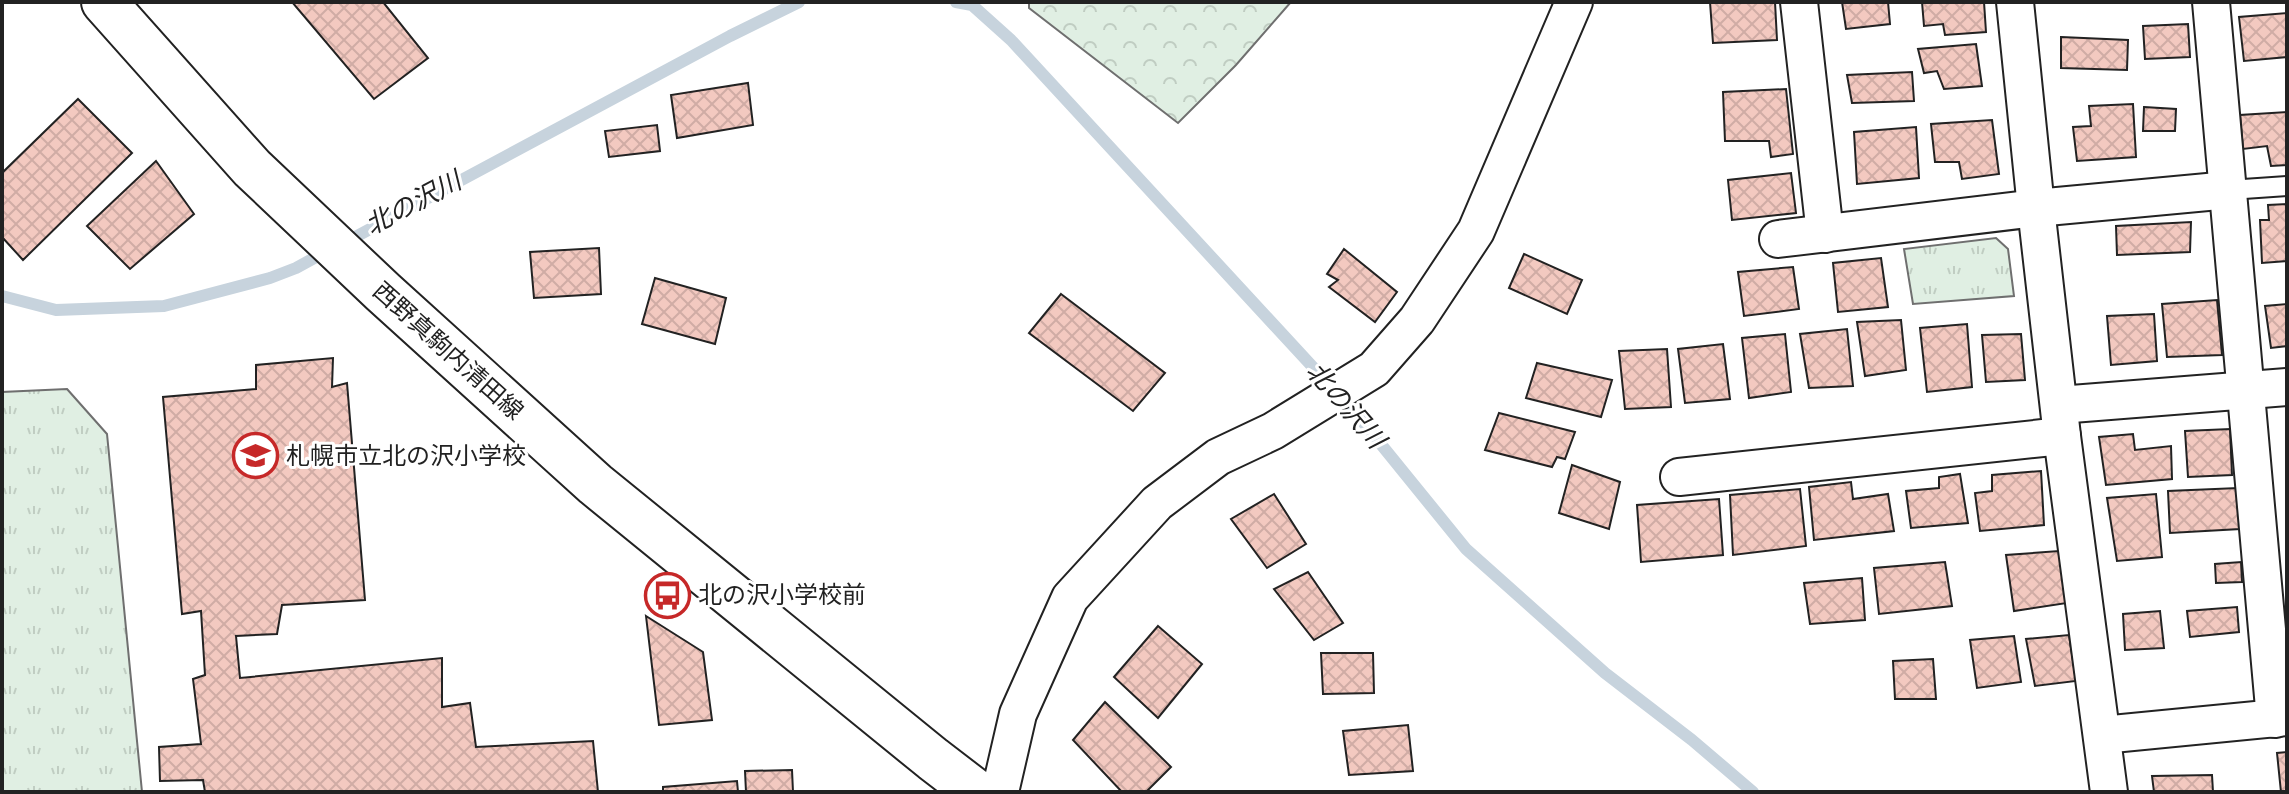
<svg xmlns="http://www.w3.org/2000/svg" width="2289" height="794" viewBox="0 0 2289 794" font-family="Barlow,'Noto Sans JP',sans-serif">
	<defs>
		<pattern id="forest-crowns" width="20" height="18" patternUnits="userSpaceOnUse" patternTransform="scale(2)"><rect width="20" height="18" fill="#e0efe3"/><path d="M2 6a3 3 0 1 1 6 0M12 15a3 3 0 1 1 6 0" fill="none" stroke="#c0cdc2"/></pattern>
		<pattern id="park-tufts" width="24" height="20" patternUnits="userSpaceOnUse" patternTransform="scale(2)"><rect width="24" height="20" fill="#e0efe3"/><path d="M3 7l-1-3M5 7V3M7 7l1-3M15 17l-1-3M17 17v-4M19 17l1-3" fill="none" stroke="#c0cdc2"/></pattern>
		<pattern id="building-cross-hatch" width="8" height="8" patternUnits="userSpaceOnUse" patternTransform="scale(2)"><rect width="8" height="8" fill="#f3c9c0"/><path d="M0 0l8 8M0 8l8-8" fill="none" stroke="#d0aca5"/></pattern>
	</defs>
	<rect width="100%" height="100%" fill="#fff"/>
	<polygon fill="url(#forest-crowns)" stroke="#6f6f6f" stroke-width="2" points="1029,2 1291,2 1236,65 1178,123 1029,8"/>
	<g fill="url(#park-tufts)" stroke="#6f6f6f" stroke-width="2">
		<polygon points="1996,238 2008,249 2014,296 1913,304 1904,249"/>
		<polygon points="67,389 107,434 142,792 2,792 2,392"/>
	</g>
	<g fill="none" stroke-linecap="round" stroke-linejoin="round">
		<g stroke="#c7d3dd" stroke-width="12">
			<polyline points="956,2 972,5 1011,40 1358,416 1466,549 1605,673 1692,740 1753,792"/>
			<polyline points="344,243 730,36 799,2"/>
			<polyline points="2,296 56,310 164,306 270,278 296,268 327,251"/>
		</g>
	</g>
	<g fill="url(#building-cross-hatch)" stroke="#222" stroke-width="2">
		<polygon points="292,2 383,2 428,58 374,99"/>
		<polygon points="1710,2 1775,2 1777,40 1713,43"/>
		<polygon points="1842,2 1888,2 1890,24 1846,29"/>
		<polygon points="1922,2 1984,2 1986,32 1945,35 1943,24 1924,26"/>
		<polygon points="2287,13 2287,57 2244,61 2239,17"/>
		<polygon points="2188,24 2190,57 2145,59 2143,26"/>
		<polygon points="2061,37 2128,40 2127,70 2061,68"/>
		<polygon points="1976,44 1982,86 1944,89 1937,71 1924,73 1918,49"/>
		<polygon points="1912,72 1914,101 1852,103 1847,75"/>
		<polygon points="748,83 753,125 677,138 671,95"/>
		<polygon points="1786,89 1793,154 1771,157 1769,141 1725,141 1723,92"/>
		<polygon points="78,99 132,153 23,260 2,237 2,173"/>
		<polygon points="2133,104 2136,157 2077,161 2073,127 2091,126 2089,106"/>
		<polygon points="2144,107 2176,109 2175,131 2143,131"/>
		<polygon points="2287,112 2287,165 2271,166 2267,146 2243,149 2240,115"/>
		<polygon points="1992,120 1999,174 1962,179 1959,162 1935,162 1931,124"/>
		<polygon points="657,125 660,151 609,157 605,131"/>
		<polygon points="1916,127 1919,178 1857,184 1854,132"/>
		<polygon points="156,161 194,214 130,269 87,226"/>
		<polygon points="1791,173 1796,213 1732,220 1728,180"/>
		<polygon points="2287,204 2287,261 2262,263 2260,220 2269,220 2268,205"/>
		<polygon points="2191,222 2190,252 2117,255 2116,226"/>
		<polygon points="599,248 601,294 534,298 530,252"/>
		<polygon points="1344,249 1397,292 1375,322 1329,287 1338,280 1327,274"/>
		<polygon points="1524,254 1582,280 1567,314 1509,288"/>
		<polygon points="1881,258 1888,307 1838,312 1833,263"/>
		<polygon points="1793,267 1799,309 1744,316 1738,272"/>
		<polygon points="655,278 726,298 715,344 642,324"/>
		<polygon points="1061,294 1165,373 1133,411 1029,333"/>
		<polygon points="2217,300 2222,355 2167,357 2162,304"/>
		<polygon points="2287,304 2287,346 2271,348 2265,306"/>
		<polygon points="2154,314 2157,361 2111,365 2107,316"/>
		<polygon points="1901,320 1906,370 1865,376 1857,322"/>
		<polygon points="1967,324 1972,387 1927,392 1920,328"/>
		<polygon points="1847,329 1853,386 1809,388 1800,334"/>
		<polygon points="1785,334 1791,392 1749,398 1742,338"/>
		<polygon points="2021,334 2025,380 1986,382 1982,335"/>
		<polygon points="1723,344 1730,399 1685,403 1678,349"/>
		<polygon points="1667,349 1671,407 1625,409 1619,351"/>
		<polygon points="333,358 332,387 347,383 365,600 282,605 277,634 236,636 240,678 442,658 442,707 470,703 476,747 593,741 598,792 205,792 203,780 160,781 159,747 201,744 193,679 205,675 201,611 182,614 163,397 256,389 256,365"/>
		<polygon points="1537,363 1612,380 1601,417 1526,398"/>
		<polygon points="1499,413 1575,432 1565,459 1557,457 1552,467 1485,450"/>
		<polygon points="2230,429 2232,475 2188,477 2185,431"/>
		<polygon points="2133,434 2135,450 2171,446 2172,479 2106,485 2099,437"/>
		<polygon points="1572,465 1620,482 1609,529 1559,513"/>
		<polygon points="2041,471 2044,525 1980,531 1975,493 1992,491 1992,475"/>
		<polygon points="1960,474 1968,523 1911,528 1906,491 1939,488 1939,477"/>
		<polygon points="1851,482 1853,499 1888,494 1894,531 1814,540 1809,487"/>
		<polygon points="2238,488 2240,529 2170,533 2168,491"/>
		<polygon points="1800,489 1806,546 1733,555 1730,495"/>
		<polygon points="1274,494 1306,544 1267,568 1231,519"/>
		<polygon points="2156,494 2162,557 2117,561 2107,498"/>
		<polygon points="1719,499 1723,555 1641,562 1637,505"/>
		<polygon points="2059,551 2067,603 2014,611 2006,555"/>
		<polygon points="1945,562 1952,606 1879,614 1874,568"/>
		<polygon points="2241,562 2242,582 2216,583 2215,564"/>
		<polygon points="1308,572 1343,623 1314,640 1274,589"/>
		<polygon points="1862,578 1865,620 1810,624 1804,583"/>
		<polygon points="2237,607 2239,632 2190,637 2187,611"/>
		<polygon points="2160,611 2164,648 2125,650 2123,614"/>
		<polygon points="646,616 703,652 712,720 659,725"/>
		<polygon points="1158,626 1202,664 1158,718 1114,677"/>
		<polygon points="2069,635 2076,681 2035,686 2026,639"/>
		<polygon points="2014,636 2021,682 1977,688 1970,640"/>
		<polygon points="1321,653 1373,653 1374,693 1323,694"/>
		<polygon points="1933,659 1936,699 1895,699 1893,661"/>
		<polygon points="1105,702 1171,767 1146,792 1122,792 1073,740"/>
		<polygon points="1408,725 1413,771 1349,775 1343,731"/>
		<polygon points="2287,752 2287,792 2281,792 2277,753"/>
		<polygon points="792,770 793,792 746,792 745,771"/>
		<polygon points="2212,775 2213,792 2154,792 2152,776"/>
		<polygon points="737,781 738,792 663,792 663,787"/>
	</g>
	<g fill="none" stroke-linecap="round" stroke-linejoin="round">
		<defs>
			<polyline id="service" points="2229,190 2287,186"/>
			<g id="minor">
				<polyline points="1799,2 1825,234"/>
				<polyline points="2015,2 2036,208 2062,436 2109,792"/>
				<polyline points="2211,2 2275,719"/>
				<polyline points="1778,239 2036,208 2229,190"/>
				<polyline points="2059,405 2287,387"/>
				<polyline points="1679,477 2062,436"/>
				<polyline points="2102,735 2287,717"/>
				<polyline points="1000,792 1018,714 1070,598 1157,503 1218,457 1273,431 1374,369 1417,320 1476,231 1574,2"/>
			</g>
			<polyline id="primary" points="104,2 252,168 383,292 595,484 933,759 976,792"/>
		</defs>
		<use href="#service" stroke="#222" stroke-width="22"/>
		<use href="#minor" stroke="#222" stroke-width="40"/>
		<use href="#primary" stroke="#222" stroke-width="48"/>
		<use href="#service" stroke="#fff" stroke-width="18"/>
		<use href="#minor" stroke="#fff" stroke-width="36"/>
		<use href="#primary" stroke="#fff" stroke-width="44"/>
	</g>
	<defs>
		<symbol id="school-ring" viewBox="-11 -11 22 22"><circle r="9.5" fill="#fff" stroke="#c62828" stroke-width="1.5"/><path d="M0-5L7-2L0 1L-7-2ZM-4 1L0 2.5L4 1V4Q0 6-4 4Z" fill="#c62828"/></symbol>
		<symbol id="bus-ring" viewBox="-11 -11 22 22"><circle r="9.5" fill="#fff" stroke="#c62828" stroke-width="1.5"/><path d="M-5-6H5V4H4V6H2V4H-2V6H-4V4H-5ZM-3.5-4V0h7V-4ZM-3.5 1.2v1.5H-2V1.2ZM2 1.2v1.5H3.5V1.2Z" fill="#c62828"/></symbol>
	</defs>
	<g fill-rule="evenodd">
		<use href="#school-ring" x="230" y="430" width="51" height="51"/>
		<use href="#bus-ring" x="642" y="570" width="51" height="51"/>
	</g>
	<g text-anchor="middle" stroke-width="6" stroke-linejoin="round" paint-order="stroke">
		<g font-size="24" fill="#222" stroke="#fff">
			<text transform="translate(448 351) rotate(42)" y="8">西野真駒内清田線</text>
		</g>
		<g font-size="24" fill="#222" stroke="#fff" text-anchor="start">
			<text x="286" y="464">札幌市立北の沢小学校</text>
			<text x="698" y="603">北の沢小学校前</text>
		</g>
		<g font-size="26" font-style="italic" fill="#222" stroke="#fff">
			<text transform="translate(413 203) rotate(-28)" y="9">北の沢川</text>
			<text transform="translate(1346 405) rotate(49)" y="9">北の沢川</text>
		</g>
	</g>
	<rect width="2289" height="794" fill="none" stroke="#222222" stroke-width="8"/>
</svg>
